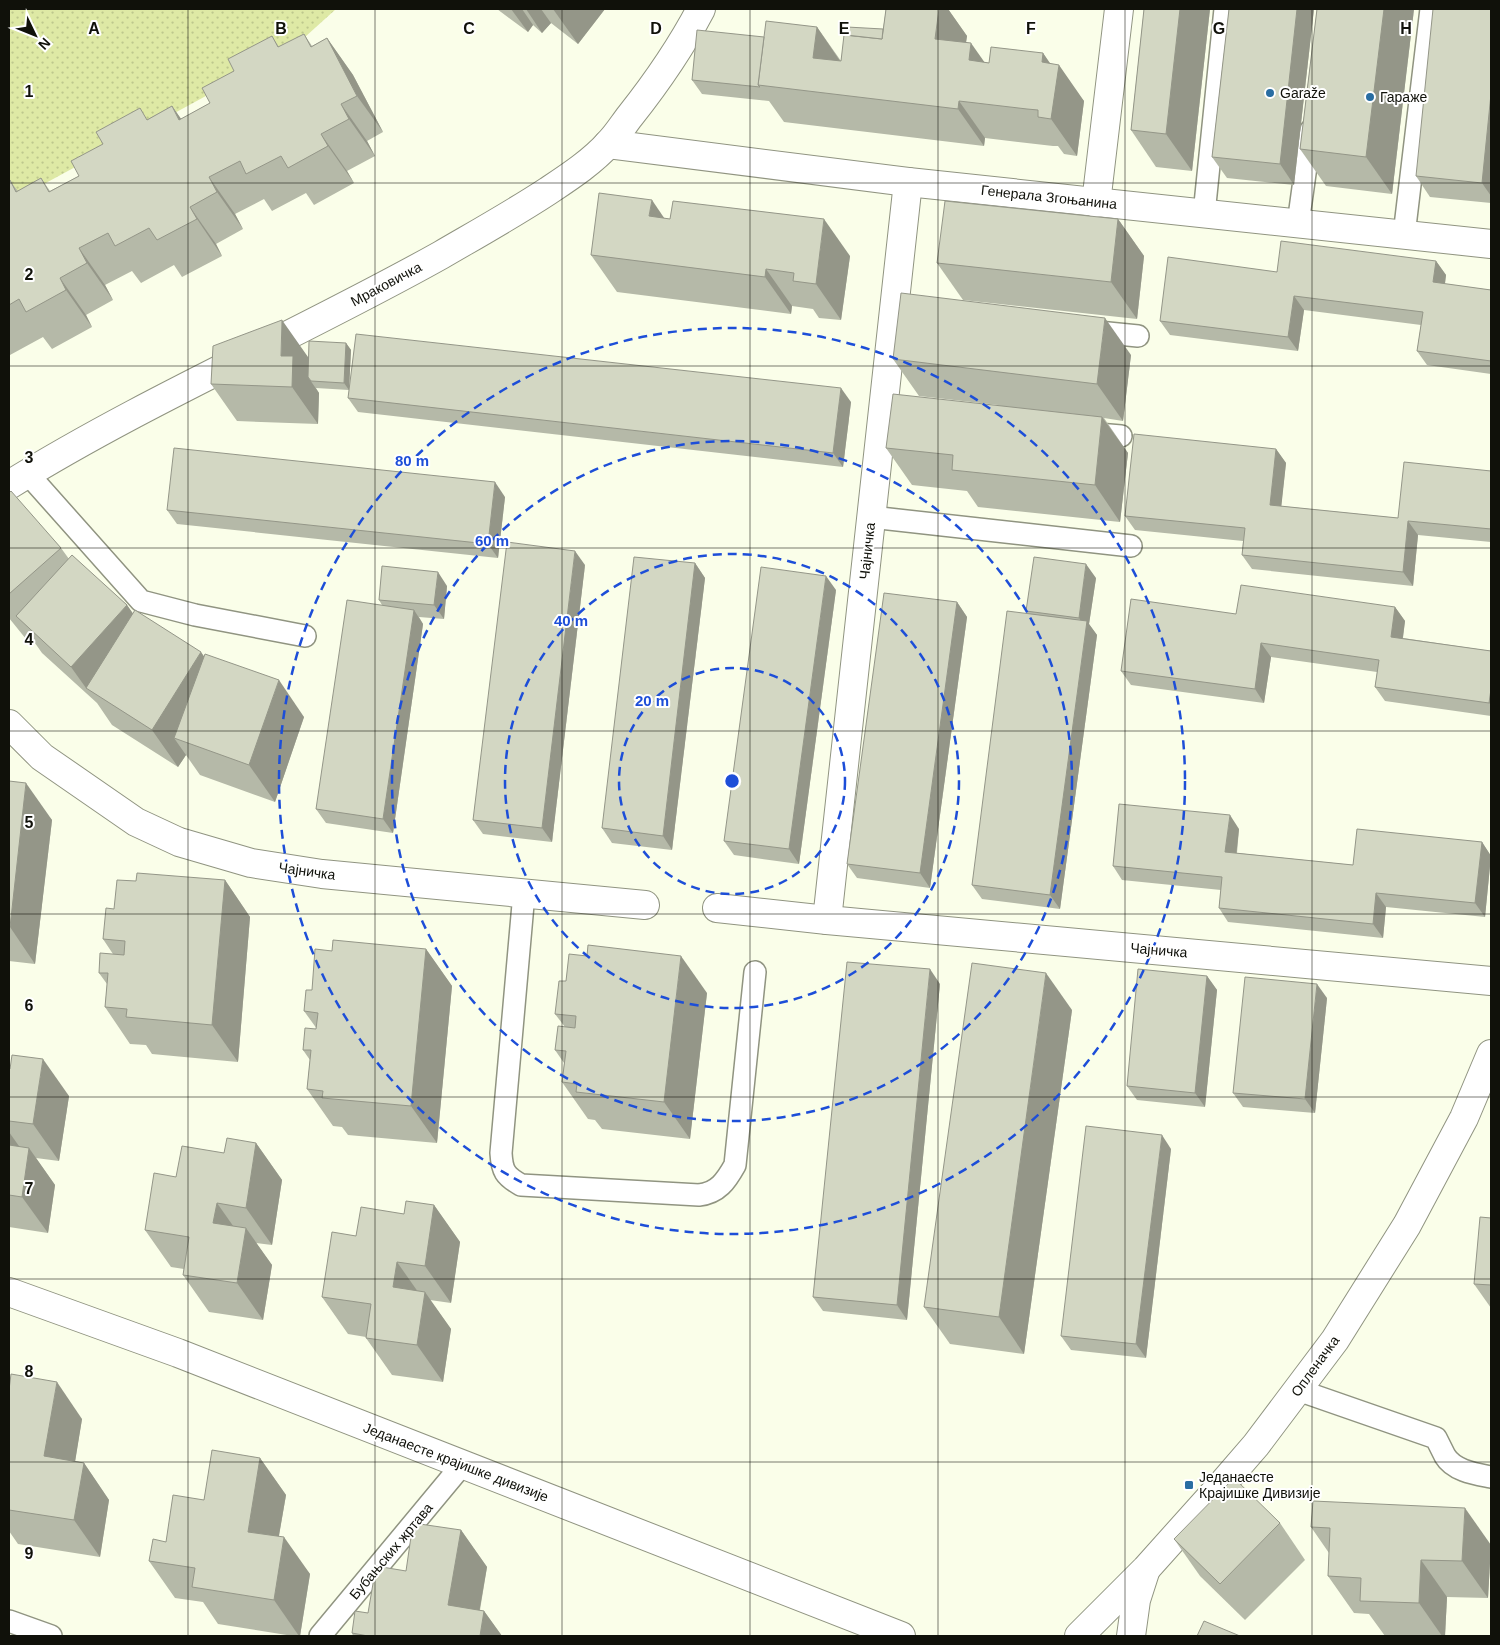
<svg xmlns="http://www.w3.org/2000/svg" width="1500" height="1645" viewBox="0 0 1500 1645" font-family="Arial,sans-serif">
	<defs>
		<pattern id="grass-dots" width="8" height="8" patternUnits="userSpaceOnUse" patternTransform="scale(1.25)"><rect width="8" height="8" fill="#dee9a5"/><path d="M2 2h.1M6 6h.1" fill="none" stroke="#bdc78d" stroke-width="1.8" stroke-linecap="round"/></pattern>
	</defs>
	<rect width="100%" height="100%" fill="#fafee9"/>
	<polygon fill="url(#grass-dots)" points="9,9 336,9 305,37 259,67 9,203"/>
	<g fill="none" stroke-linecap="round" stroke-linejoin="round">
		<defs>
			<g id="service">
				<polyline points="1204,214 1225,9"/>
				<polyline points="1298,224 1311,130"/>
				<polyline points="1404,235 1431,9"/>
				<polyline points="1088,331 1138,336"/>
				<polyline points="1086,433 1121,436"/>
				<polyline points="28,474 141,601 195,615 305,636"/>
				<polyline points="871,517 1131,546"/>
				<path d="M524 893 501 1153C502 1171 505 1176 521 1185L699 1195C718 1193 726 1181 735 1165L755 972"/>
				<path d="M1298 1390 1436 1438C1439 1444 1442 1450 1445 1456 1454 1471 1476 1474 1491 1477"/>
				<polyline points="9,1621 51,1636"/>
				<polyline points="320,1636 462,1465"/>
			</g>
			<g id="minor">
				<polyline points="608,144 908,182 1491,244"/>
				<polyline points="1096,203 1119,9"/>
				<path d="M9 485C148 399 298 335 441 255 477 234 513 214 548 191 569 177 592 162 609 143 617 135 623 125 630 116 657 82 681 47 701 9"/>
				<polyline points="9,724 42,757 136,822 179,842 251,863 322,874 645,905"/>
				<polyline points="717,908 827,920 1491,981"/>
				<polyline points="827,920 908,182"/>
			</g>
			<g id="tertiary">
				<polyline points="9,1292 178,1353 901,1636"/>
				<polyline points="1079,1636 1146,1569 1224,1482 1256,1445 1335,1340 1407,1225 1464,1118 1491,1054"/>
				<polyline points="1131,1636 1136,1600 1145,1572"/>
			</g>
		</defs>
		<use href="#service" stroke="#909481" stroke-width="24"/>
		<use href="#minor" stroke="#909481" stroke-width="30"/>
		<use href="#tertiary" stroke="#909481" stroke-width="30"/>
		<use href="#service" stroke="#fff" stroke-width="21"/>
		<use href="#minor" stroke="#fff" stroke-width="28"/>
		<use href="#tertiary" stroke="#fff" stroke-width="28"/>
	</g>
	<g fill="#b5b9a8">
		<polygon points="497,9 605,9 578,44 551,23 542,33 533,25 528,32"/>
		<polygon points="886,9 948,9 967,36 966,42 984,62 989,63 1043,53 1050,63 1084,101 1077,156 1064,154 1058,146 1053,146 985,138 984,146 784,122 769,101 702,94 692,80 764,37 817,27 841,61 846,35 883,29"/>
		<polygon points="1144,9 1210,9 1192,171 1156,167 1131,130"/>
		<polygon points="1229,9 1314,9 1294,185 1227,178 1212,157"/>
		<polygon points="1317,9 1414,9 1392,194 1326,186 1300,149"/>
		<polygon points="1491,9 1491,203 1430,197 1416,176"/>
		<polygon points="304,34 312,46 327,38 353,75 383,132 367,141 375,156 347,171 354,183 314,205 306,193 272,211 264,199 235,214 243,229 216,244 222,256 182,277 174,265 141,283 132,271 105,285 113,300 86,315 92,327 52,349 43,337 10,355 9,353 9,180 18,191 41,178 50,191 79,176 148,119 172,106 181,119 210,103 234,71 272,36 279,47"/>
		<polygon points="664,218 850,256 841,320 819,318 813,309 792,306 791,314 617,292 591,255"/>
		<polygon points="1118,219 1144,256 1137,319 963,300 937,263"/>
		<polygon points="1436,261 1446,275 1445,284 1491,290 1491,374 1427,365 1417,351 1421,325 1304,310 1298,351 1170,335 1160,321 1277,272"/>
		<polygon points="346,343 351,350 349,390 316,388 319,393 318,424 237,421 211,384 308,357"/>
		<polygon points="1131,355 1123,421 1104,418 1128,453 1120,522 978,507 967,491 912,485 886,448 998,405 919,396 893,359"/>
		<polygon points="348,398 851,402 843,467 358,412"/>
		<polygon points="1276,449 1286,463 1281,506 1398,518 1491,471 1491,542 1418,535 1413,586 1252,569 1242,555 1243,541 1135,530 1125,516"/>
		<polygon points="9,493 61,548 69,559 127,605 133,614 304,717 275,802 200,775 186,755 178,767 112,725 97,703 42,653 30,636 26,639 9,618"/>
		<polygon points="505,497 498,558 177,524 167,510"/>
		<polygon points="695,563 705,578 672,850 612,843 602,828"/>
		<polygon points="585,565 552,842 483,834 473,820"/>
		<polygon points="1096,578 1089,624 1097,635 1060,909 982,899 972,885 1028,614 1026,611"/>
		<polygon points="447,586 444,619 419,617 423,624 393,833 326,823 316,809 382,605 379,600"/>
		<polygon points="836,590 799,864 734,855 724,841"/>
		<polygon points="957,602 967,617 930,888 857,878 847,864"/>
		<polygon points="1395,607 1405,621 1403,638 1491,651 1491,716 1385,701 1375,687 1377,672 1271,657 1264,703 1131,685 1121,671 1236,614"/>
		<polygon points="9,781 52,820 35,964 9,961"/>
		<polygon points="1239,829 1237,853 1353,865 1482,842 1491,856 1485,917 1386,907 1383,938 1228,922 1219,908 1221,890 1122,880 1113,866"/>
		<polygon points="225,880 250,917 238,1062 152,1054 146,1045 130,1044 105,1007 107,984 99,973 113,954 103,939 114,909 136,881"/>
		<polygon points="426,949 452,986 437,1143 348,1135 342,1127 333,1126 307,1089 310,1060 303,1050 317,1029 304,1011 312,990 332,951"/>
		<polygon points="1207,976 1217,990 1205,1107 1137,1100 1127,1086"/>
		<polygon points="940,984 907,1320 823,1311 813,1297"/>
		<polygon points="707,993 690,1139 602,1129 595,1120 588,1119 562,1082 564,1063 555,1050 565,1027 555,1014"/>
		<polygon points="1327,998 1315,1113 1243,1107 1233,1093"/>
		<polygon points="1072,1010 1024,1354 950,1344 924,1307"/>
		<polygon points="9,1069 69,1096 59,1161 36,1158 55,1185 48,1233 9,1227"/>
		<polygon points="256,1143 282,1180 272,1245 256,1243 272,1265 263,1320 209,1312 183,1275 184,1269 171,1267 145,1230 176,1177 224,1153"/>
		<polygon points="1171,1149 1146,1358 1071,1350 1061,1336"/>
		<polygon points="434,1205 460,1242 451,1303 430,1300 451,1329 443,1382 392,1375 366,1338 366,1337 348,1334 322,1297 356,1236 404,1214"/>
		<polygon points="1491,1218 1491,1308 1474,1284"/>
		<polygon points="9,1390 82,1419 75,1461 84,1463 109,1500 100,1557 18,1544 9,1531"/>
		<polygon points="260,1458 286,1495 279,1536 310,1574 300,1636 293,1636 218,1624 203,1602 175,1598 149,1561 204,1500"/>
		<polygon points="1313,1501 1491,1545 1488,1598 1447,1597 1445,1636 1385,1636 1369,1614 1354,1613 1328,1576 1329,1553 1311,1527"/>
		<polygon points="1280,1523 1305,1560 1245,1620 1200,1576 1174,1539"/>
		<polygon points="461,1530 487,1567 480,1610 484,1611 502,1636 353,1636 352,1633 368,1613 406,1571"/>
	</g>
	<g fill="#949688">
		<polygon points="511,9 522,9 533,25 528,32"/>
		<polygon points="526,9 541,9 551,23 542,33"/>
		<polygon points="553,9 605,9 578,44"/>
		<polygon points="939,9 948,9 967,36 961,76 935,39"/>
		<polygon points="1180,9 1210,9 1192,171 1166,134"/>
		<polygon points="1297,9 1314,9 1294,185 1280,164"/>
		<polygon points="1384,9 1414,9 1392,194 1366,157"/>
		<polygon points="817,27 842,64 813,58"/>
		<polygon points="327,38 353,75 383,132 357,96"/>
		<polygon points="971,43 997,80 969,60"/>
		<polygon points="1043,53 1057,74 1059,65 1084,101 1077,156 1051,119 1042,62"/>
		<polygon points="1491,94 1491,196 1482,183"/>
		<polygon points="959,101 985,138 984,146 958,109"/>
		<polygon points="341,104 367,141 375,156 349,119"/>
		<polygon points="172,106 198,143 179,120"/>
		<polygon points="321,134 347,171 354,183 328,146"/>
		<polygon points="209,177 235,214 243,229 217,192"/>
		<polygon points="652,200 677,237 649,216"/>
		<polygon points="190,207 216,244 222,256 197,219"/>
		<polygon points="824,219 850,256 841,320 816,284"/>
		<polygon points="1118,219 1144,256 1137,319 1111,282"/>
		<polygon points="79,248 105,285 113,300 87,263"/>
		<polygon points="1436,261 1446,275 1443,297 1433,282"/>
		<polygon points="766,269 792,306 791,314 765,277"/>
		<polygon points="60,278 86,315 92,327 66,290"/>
		<polygon points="1294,296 1304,310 1298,351 1288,337"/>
		<polygon points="1105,318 1131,355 1123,421 1097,384"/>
		<polygon points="282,320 308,357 308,377 319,393 318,424 292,387 281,356"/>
		<polygon points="346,343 351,350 349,390 344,383"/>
		<polygon points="841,388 851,402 843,467 833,453"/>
		<polygon points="1102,417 1128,453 1120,522 1095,485"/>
		<polygon points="1276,449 1286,463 1280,519 1270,505"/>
		<polygon points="495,482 505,497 498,558 488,544"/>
		<polygon points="1408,521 1418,535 1413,586 1403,572"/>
		<polygon points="575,551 585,565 552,842 542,828"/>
		<polygon points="695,563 705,578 672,850 663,836"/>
		<polygon points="1086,564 1096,578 1089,624 1097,635 1060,909 1050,895 1086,629 1079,618"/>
		<polygon points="438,572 447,586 444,619 434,605"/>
		<polygon points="826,576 836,590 799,864 789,849"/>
		<polygon points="957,602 967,617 930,888 920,873"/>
		<polygon points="127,605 153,642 86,688 71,667"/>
		<polygon points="1395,607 1405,621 1401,651 1391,637"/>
		<polygon points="414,610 423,624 393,833 383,819"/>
		<polygon points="1261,643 1271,657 1264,703 1255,689"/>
		<polygon points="201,652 227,689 174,738 186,755 178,767 152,730"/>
		<polygon points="279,680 304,717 275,802 249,765"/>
		<polygon points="1491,689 1491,705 1489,703"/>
		<polygon points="26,783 52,820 35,964 10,927"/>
		<polygon points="1230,815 1239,829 1235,866 1225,852"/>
		<polygon points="1482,842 1491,856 1485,917 1475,903"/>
		<polygon points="225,880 250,917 238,1062 212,1025"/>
		<polygon points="1376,893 1386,907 1383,938 1373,924"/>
		<polygon points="426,949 452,986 437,1143 411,1106"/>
		<polygon points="681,956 707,993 690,1139 664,1102"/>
		<polygon points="930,969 940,984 907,1320 897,1305"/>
		<polygon points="1046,973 1072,1010 1024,1354 999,1317"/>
		<polygon points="1207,976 1217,990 1205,1107 1195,1093"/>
		<polygon points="1317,984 1327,998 1315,1113 1305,1099"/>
		<polygon points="43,1059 69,1096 59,1161 33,1124"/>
		<polygon points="9,1132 26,1156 9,1160"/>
		<polygon points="1162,1135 1171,1149 1146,1358 1136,1344"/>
		<polygon points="256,1143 282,1180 272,1245 246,1208"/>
		<polygon points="29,1148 55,1185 48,1233 22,1197"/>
		<polygon points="217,1203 243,1240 213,1223"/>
		<polygon points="434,1205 460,1242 451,1303 425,1266"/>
		<polygon points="246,1228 272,1265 263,1320 237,1283"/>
		<polygon points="397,1262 423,1299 393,1287"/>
		<polygon points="425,1292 451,1329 443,1382 417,1345"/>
		<polygon points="57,1382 82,1419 70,1493 44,1456"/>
		<polygon points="260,1458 286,1495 273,1569 248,1532"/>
		<polygon points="84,1463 109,1500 100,1557 74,1520"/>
		<polygon points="1465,1508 1491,1545 1488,1598 1462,1561"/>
		<polygon points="461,1530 487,1567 475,1636 448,1605"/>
		<polygon points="284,1537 310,1574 300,1636 299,1636 274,1600"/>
		<polygon points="1421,1560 1447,1597 1445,1636 1442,1636 1419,1603"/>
		<polygon points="484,1611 502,1636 480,1636"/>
	</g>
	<g fill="#d3d7c3" stroke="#949688">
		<polygon points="886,9 939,9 935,39 971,43 969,60 989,63 991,47 1043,53 1042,62 1059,65 1051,119 1038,117 1038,110 1027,109 959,101 958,109 758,85 766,21 817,27 813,58 841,61 844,35 882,39"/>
		<polygon points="1144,9 1180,9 1166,134 1131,130"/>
		<polygon points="1229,9 1297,9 1280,164 1212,157"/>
		<polygon points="1317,9 1384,9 1366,157 1300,149"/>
		<polygon points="1433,9 1491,9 1491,94 1482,183 1416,176"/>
		<polygon points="847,27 883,29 882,39 846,35"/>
		<polygon points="697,30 764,37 758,85 760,87 692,80"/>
		<polygon points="304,34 311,47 327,38 357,96 341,104 349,119 321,134 328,146 288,168 281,156 246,174 240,161 209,177 217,192 190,207 197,219 157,240 149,228 115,246 108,233 79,248 87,263 60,278 66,290 26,312 19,299 9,305 9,180 10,180 16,192 41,178 49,192 79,176 71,161 103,144 96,132 140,108 147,120 172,106 179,120 210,103 202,88 234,71 228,59 272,36 278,47"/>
		<polygon points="599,193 652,200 649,216 670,219 673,201 824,219 816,284 793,281 794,273 766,269 765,277 591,255"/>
		<polygon points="945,201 1118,219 1111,282 937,263"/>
		<polygon points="1281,241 1436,261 1433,282 1491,290 1491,361 1417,351 1423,312 1294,296 1288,337 1160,321 1168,257 1277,272"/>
		<polygon points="901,293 1105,318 1097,384 893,359"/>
		<polygon points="282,320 281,356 293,356 292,387 211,384 213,346"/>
		<polygon points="356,334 841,388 833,453 348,398"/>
		<polygon points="309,341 346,343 344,383 311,381 308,377"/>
		<polygon points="893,394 1102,417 1095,485 952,470 953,455 886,448"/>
		<polygon points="1134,434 1276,449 1270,505 1398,518 1404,462 1491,471 1491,529 1408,521 1403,572 1242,555 1245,528 1125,516"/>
		<polygon points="174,448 495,482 488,544 167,510"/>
		<polygon points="11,491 61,548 9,594 9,493"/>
		<polygon points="507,542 575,551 542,828 473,820"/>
		<polygon points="72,555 127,605 71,667 16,616"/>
		<polygon points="634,557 695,563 663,836 602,828"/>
		<polygon points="1034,557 1086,564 1079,618 1026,611"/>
		<polygon points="382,566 438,572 434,605 379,600"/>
		<polygon points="761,567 826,576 789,849 724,841"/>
		<polygon points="1241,585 1395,607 1391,637 1491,651 1491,689 1489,703 1375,687 1379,660 1261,643 1255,689 1121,671 1131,599 1236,614"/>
		<polygon points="884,593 957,602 920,873 847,864"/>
		<polygon points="347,600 414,610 383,819 316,809"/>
		<polygon points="135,610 201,652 152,730 86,688"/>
		<polygon points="1007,611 1087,621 1050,895 972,885"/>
		<polygon points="205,654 279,680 249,765 174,738"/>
		<polygon points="9,781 26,783 10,927 9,927"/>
		<polygon points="1119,804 1230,815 1225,852 1353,865 1357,829 1482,842 1475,903 1376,893 1373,924 1219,908 1222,877 1113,866"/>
		<polygon points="137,873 225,880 212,1025 126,1017 127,1009 105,1007 108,973 99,973 100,953 124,955 125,941 103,939 106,908 114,909 117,880 136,881"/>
		<polygon points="333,940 426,949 411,1106 322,1098 323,1091 307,1089 311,1050 303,1050 305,1028 316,1029 318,1013 304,1011 306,990 312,990 315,949 332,951"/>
		<polygon points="588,945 681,956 664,1102 576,1092 577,1084 562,1082 566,1051 555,1050 558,1026 575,1028 576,1016 555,1014 559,981 566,981 569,954 587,956"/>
		<polygon points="847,962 930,969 897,1305 813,1297"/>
		<polygon points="972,963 1046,973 999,1317 924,1307"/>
		<polygon points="1138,969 1207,976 1195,1093 1127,1086"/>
		<polygon points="1245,977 1317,984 1305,1099 1233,1093"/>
		<polygon points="12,1055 43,1059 33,1124 9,1121 9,1069 10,1069"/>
		<polygon points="1086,1126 1162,1135 1136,1344 1061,1336"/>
		<polygon points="227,1138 256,1143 246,1208 217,1203 213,1223 246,1228 237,1283 183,1275 189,1237 145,1230 154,1173 176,1177 182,1146 224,1153"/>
		<polygon points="9,1145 29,1148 22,1197 9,1195"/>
		<polygon points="406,1201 434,1205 425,1266 397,1262 393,1287 425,1292 417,1345 366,1338 371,1304 322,1297 332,1232 356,1236 361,1207 404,1214"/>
		<polygon points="1480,1217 1491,1218 1491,1285 1474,1284"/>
		<polygon points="11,1374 57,1382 44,1456 84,1463 74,1520 9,1510 9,1390"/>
		<polygon points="212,1450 260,1458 248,1532 284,1537 274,1600 192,1587 195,1568 149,1561 153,1539 166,1542 173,1495 204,1500"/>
		<polygon points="1234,1478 1280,1523 1220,1584 1174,1539"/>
		<polygon points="1313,1501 1465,1508 1462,1561 1421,1560 1419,1603 1360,1601 1361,1578 1328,1576 1330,1528 1311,1527"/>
		<polygon points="413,1523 461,1530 448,1605 484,1611 480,1636 368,1636 352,1633 355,1611 368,1613 376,1566 406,1571"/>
		<polygon points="1204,1621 1240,1636 1197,1636"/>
	</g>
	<path fill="none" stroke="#10110a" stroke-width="1" stroke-opacity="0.55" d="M188 9V1636M375 9V1636M562 9V1636M750 9V1636M938 9V1636M1125 9V1636M1312 9V1636M9 183H1491M9 366H1491M9 548H1491M9 731H1491M9 914H1491M9 1097H1491M9 1279H1491M9 1462H1491"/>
	<g fill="none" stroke="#1d4ed8" stroke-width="2.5" stroke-dasharray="9 6">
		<circle cx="732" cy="781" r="113"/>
		<circle cx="732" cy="781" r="227"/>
		<circle cx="732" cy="781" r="340"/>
		<circle cx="732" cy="781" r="453"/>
	</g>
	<g fill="#296da2" stroke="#fff" stroke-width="2">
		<circle cx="1270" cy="93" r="5"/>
		<circle cx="1370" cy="97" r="5"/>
		<rect x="1184" y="1480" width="10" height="10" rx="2.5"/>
	</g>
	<g text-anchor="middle" stroke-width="4" stroke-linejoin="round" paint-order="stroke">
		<g font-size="14" fill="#10110a" stroke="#fff" text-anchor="start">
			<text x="1280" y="98">Garaže</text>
			<text x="1380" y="102">Гараже</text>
			<text x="1199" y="1482">Једанаесте<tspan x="1199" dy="16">Крајишке Дивизије</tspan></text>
		</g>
		<g font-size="14" fill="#10110a" stroke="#fff">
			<text transform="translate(1049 197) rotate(6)" y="5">Генерала Згоњанина</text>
			<text transform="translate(386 284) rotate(-28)" y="5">Мраковичка</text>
			<text transform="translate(867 551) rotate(-84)" y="5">Чајничка</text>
			<text transform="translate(307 871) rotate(8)" y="5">Чајничка</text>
			<text transform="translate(1159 950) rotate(5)" y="5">Чајничка</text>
			<text transform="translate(1315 1366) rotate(-54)" y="5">Опленачка</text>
			<text transform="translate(456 1462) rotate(21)" y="5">Једанаесте крајишке дивизије</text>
			<text transform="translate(391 1551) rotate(-50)" y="5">Бубањских жртава</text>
		</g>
	</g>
	<g font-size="16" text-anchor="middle" font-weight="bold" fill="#10110a" stroke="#fff" stroke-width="4" stroke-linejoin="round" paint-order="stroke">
		<text x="94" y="34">A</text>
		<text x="281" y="34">B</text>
		<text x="469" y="34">C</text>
		<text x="656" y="34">D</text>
		<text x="844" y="34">E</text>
		<text x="1031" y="34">F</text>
		<text x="1219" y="34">G</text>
		<text x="1406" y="34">H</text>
		<text x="29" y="97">1</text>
		<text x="29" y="280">2</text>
		<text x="29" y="463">3</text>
		<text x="29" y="645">4</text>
		<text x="29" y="828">5</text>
		<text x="29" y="1011">6</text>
		<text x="29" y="1194">7</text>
		<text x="29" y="1377">8</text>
		<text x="29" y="1559">9</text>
	</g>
	<circle cx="732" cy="781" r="8" fill="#1d4ed8" stroke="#fff" stroke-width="2.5"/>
	<g font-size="15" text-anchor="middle" font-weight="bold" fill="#1d4ed8" stroke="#fff" stroke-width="4" stroke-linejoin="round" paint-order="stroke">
		<text x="412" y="466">80 m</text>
		<text x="492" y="546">60 m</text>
		<text x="571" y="626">40 m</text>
		<text x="652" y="706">20 m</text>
	</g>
	<rect width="1500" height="1645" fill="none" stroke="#10110a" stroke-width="20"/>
	<g transform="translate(35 35) rotate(133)" stroke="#ffffff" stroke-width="4" paint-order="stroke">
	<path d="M0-4L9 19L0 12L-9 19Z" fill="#10110a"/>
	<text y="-8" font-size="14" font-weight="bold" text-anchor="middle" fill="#10110a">N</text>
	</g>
</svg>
